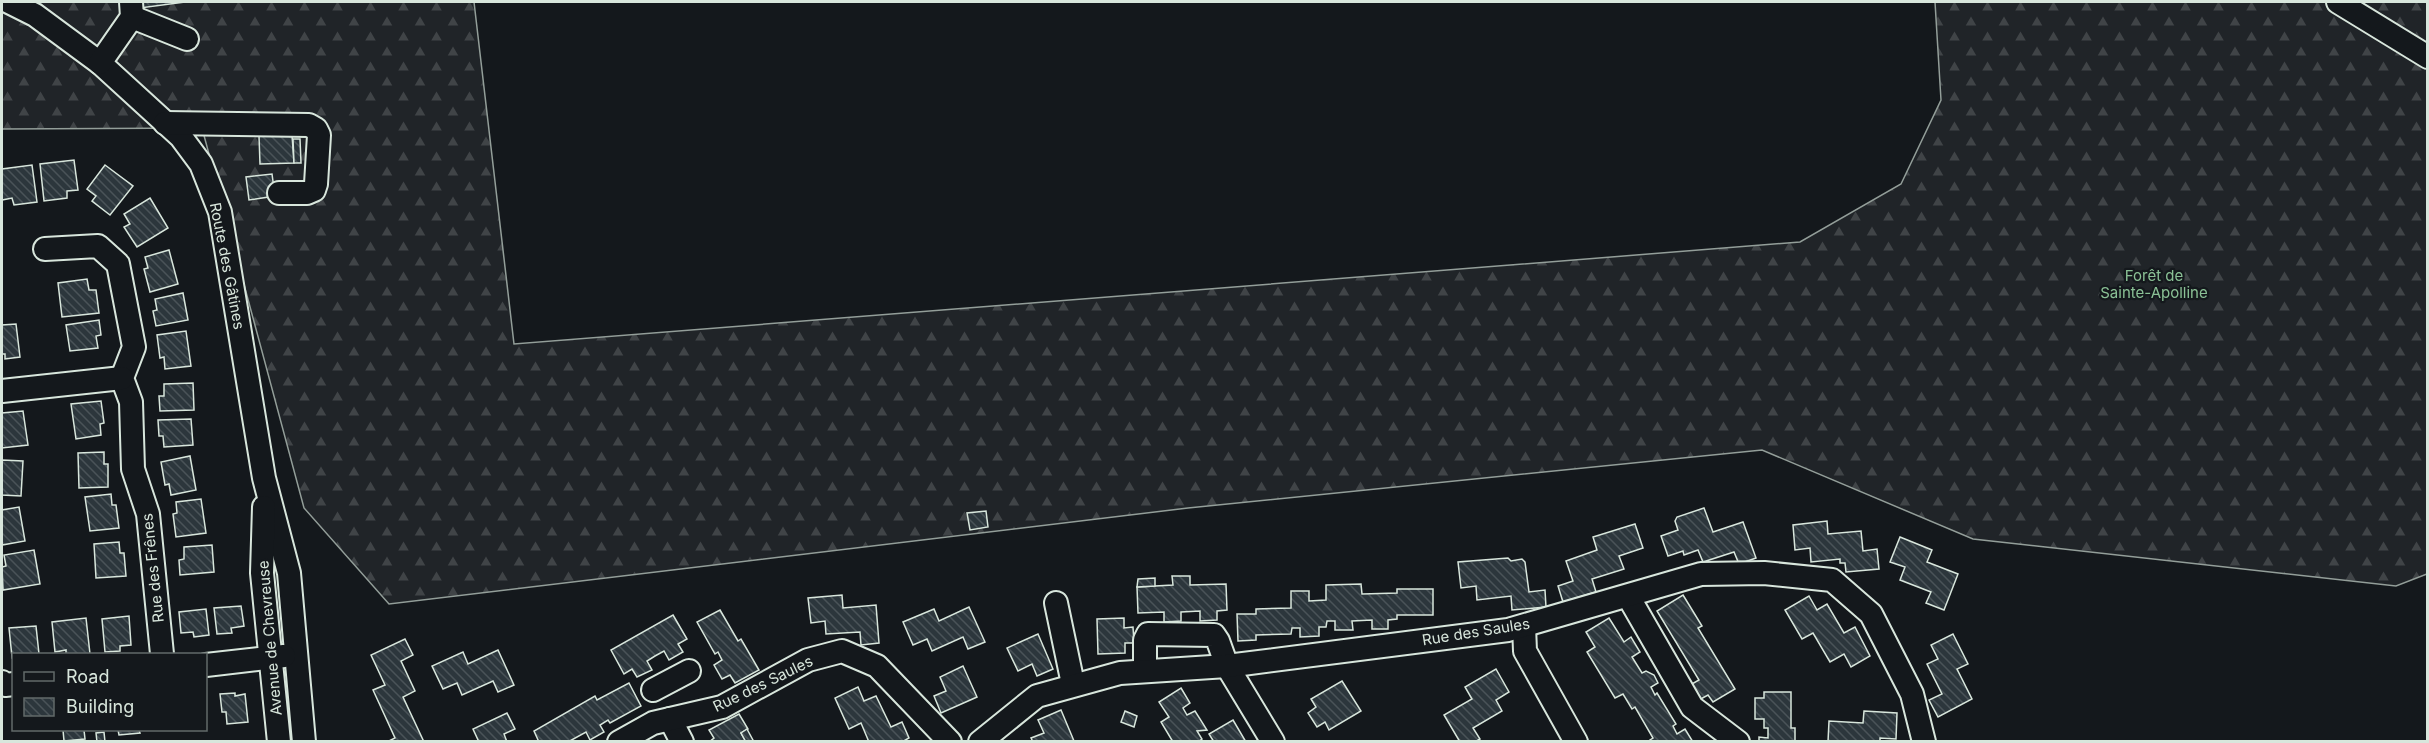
<svg xmlns="http://www.w3.org/2000/svg" width="2429" height="743" viewBox="0 0 2429 743" font-family="Inter,sans-serif">
	<defs>
		<pattern id="forest-firs" width="22" height="20" patternUnits="userSpaceOnUse" patternTransform="scale(1.5)"><rect width="22" height="20" fill="#202428"/><path d="M5 1l3.5 6h-7zM16 11l3.5 6h-7z" fill="#404447"/></pattern>
		<pattern id="building-back-hatch" width="6" height="6" patternUnits="userSpaceOnUse" patternTransform="scale(1.5)"><rect width="6" height="6" fill="#2c363c"/><path d="M-1 5l2 2M0 0l6 6M5-1l2 2" fill="none" stroke="#4a5358"/></pattern>
	</defs>
	<rect width="100%" height="100%" fill="#14181c"/>
	<polygon fill="url(#forest-firs)" stroke="#939e99" stroke-width="1.5" points="2,2 474,2 514,344 1800,242 1901,184 1941,100 1935,2 2427,2 2427,574 2396,586 1973,539 1762,450 1188,508 389,604 304,508 202,128 2,129"/>
	<g fill="url(#building-back-hatch)" stroke="#d8e6dc" stroke-width="1.5">
		<polygon points="139,2 185,2 140,8"/>
		<polygon points="292,135 294,163 260,164 259,136"/>
		<polygon points="293,139 300,139 301,163 294,163"/>
		<polygon points="74,160 78,190 67,191 67,198 44,201 40,164"/>
		<polygon points="32,165 37,202 14,205 12,198 2,200 2,169"/>
		<polygon points="105,165 133,186 110,215 92,201 96,196 87,189"/>
		<polygon points="272,174 275,196 249,200 246,177"/>
		<polygon points="150,198 168,228 137,247 124,227 130,224 124,214"/>
		<polygon points="169,250 178,284 150,292 144,269 148,268 145,257"/>
		<polygon points="87,279 89,290 96,290 99,313 62,317 58,283"/>
		<polygon points="183,293 188,320 156,326 153,311 157,310 155,299"/>
		<polygon points="99,320 101,335 96,336 98,348 70,351 66,325"/>
		<polygon points="16,324 20,357 5,359 5,354 2,354 2,325"/>
		<polygon points="186,331 191,366 165,369 164,357 160,358 157,335"/>
		<polygon points="193,383 194,410 160,411 159,396 164,396 164,384"/>
		<polygon points="101,401 104,423 100,424 101,435 76,439 71,404"/>
		<polygon points="23,411 28,445 2,448 2,413"/>
		<polygon points="191,419 193,445 164,447 163,436 159,436 158,420"/>
		<polygon points="104,452 104,464 108,464 108,487 79,488 78,453"/>
		<polygon points="190,456 196,490 171,495 169,484 165,485 161,462"/>
		<polygon points="2,460 23,461 21,496 2,495"/>
		<polygon points="111,494 112,505 116,505 119,528 90,531 85,497"/>
		<polygon points="201,499 206,533 176,537 173,514 177,513 176,502"/>
		<polygon points="19,507 25,541 2,545 2,510"/>
		<polygon points="1704,508 1713,532 1743,522 1756,558 1739,564 1734,552 1703,562 1698,550 1684,555 1683,551 1668,556 1661,536 1678,530 1675,521 1677,517"/>
		<polygon points="986,511 988,527 970,530 967,513"/>
		<polygon points="1827,521 1828,534 1861,531 1863,551 1877,549 1879,569 1846,572 1845,563 1840,563 1840,559 1811,562 1810,548 1795,550 1793,525"/>
		<polygon points="1635,524 1643,548 1619,556 1624,569 1592,579 1596,592 1563,602 1558,586 1573,581 1566,561 1597,550 1593,537"/>
		<polygon points="1900,537 1932,550 1927,562 1958,574 1944,610 1926,603 1931,592 1900,580 1905,567 1890,562"/>
		<polygon points="119,542 120,553 124,553 126,576 96,578 94,544"/>
		<polygon points="212,545 214,572 180,575 179,560 184,559 184,547"/>
		<polygon points="34,550 40,584 3,590 2,567 6,566 4,555"/>
		<polygon points="1508,558 1511,561 1522,559 1525,562 1529,592 1545,590 1546,607 1512,610 1511,596 1477,600 1476,586 1461,588 1458,562"/>
		<polygon points="1172,576 1190,576 1190,585 1226,584 1227,610 1217,611 1217,620 1200,621 1200,611 1181,612 1181,621 1164,622 1164,612 1138,613 1137,587 1173,585"/>
		<polygon points="1155,578 1155,586 1137,587 1138,579"/>
		<polygon points="1361,584 1362,594 1397,593 1397,589 1433,589 1433,615 1397,615 1397,619 1388,620 1388,629 1372,629 1372,620 1352,621 1353,630 1335,630 1335,621 1327,621 1326,627 1319,627 1319,636 1300,637 1300,628 1292,628 1291,634 1256,635 1256,640 1238,641 1237,614 1256,614 1256,609 1291,608 1291,591 1309,591 1309,601 1326,600 1326,585"/>
		<polygon points="842,595 843,608 876,605 879,643 861,645 860,632 826,634 825,621 811,623 808,598"/>
		<polygon points="1683,595 1702,626 1698,628 1735,689 1713,702 1708,695 1699,700 1690,685 1699,680 1657,611"/>
		<polygon points="1809,596 1817,610 1827,604 1844,633 1855,627 1870,656 1851,667 1844,654 1830,662 1813,633 1802,639 1785,610"/>
		<polygon points="241,606 244,626 231,628 232,633 217,634 214,608"/>
		<polygon points="969,607 985,642 968,649 963,637 932,651 927,639 913,645 903,622 934,609 939,621"/>
		<polygon points="206,609 209,635 194,637 193,632 181,633 179,612"/>
		<polygon points="720,610 738,641 741,639 759,670 735,683 730,675 722,679 714,665 722,660 718,652 715,654 697,622"/>
		<polygon points="673,615 687,639 678,644 683,652 669,660 664,651 655,656 647,661 652,670 637,677 632,669 624,674 611,650"/>
		<polygon points="129,616 131,645 120,646 120,651 105,652 102,619"/>
		<polygon points="86,618 90,654 66,654 66,650 55,652 52,622"/>
		<polygon points="1124,618 1124,628 1133,627 1134,643 1125,643 1125,653 1098,654 1097,619"/>
		<polygon points="1609,618 1624,642 1631,637 1640,652 1632,657 1642,673 1646,671 1654,675 1658,683 1651,687 1655,695 1657,693 1676,724 1673,726 1677,734 1685,729 1693,742 1651,742 1650,740 1653,738 1635,707 1632,709 1623,694 1615,698 1587,652 1595,647 1586,632"/>
		<polygon points="36,626 39,654 14,654 12,657 9,628"/>
		<polygon points="1038,634 1053,669 1037,676 1032,664 1018,671 1007,648"/>
		<polygon points="1953,634 1968,664 1957,669 1972,699 1938,717 1929,700 1942,694 1927,664 1938,659 1931,645"/>
		<polygon points="405,639 413,655 401,661 415,691 403,697 424,742 387,742 395,738 373,690 385,685 371,655"/>
		<polygon points="498,650 514,685 498,692 493,681 462,695 457,683 443,689 432,666 463,652 468,664"/>
		<polygon points="963,666 977,697 941,713 934,696 946,691 940,677"/>
		<polygon points="1496,669 1509,692 1496,700 1502,711 1473,728 1480,739 1475,742 1460,742 1444,715 1472,699 1465,687"/>
		<polygon points="1342,681 1361,711 1329,730 1325,722 1317,727 1308,713 1316,707 1311,699"/>
		<polygon points="629,683 641,706 610,723 608,720 600,725 604,732 590,740 586,732 568,742 539,742 534,731 595,696 597,700"/>
		<polygon points="858,687 864,701 876,696 891,727 902,722 909,738 902,742 869,742 861,723 849,729 835,698"/>
		<polygon points="1181,688 1190,703 1183,708 1187,715 1195,711 1207,730 1197,731 1202,739 1198,742 1173,742 1161,722 1169,717 1159,702"/>
		<polygon points="1764,692 1791,692 1791,728 1795,728 1795,742 1759,742 1759,737 1768,738 1768,728 1764,728 1764,719 1755,719 1755,698 1764,698"/>
		<polygon points="235,693 235,696 245,694 248,722 227,724 226,712 222,712 220,694"/>
		<polygon points="1061,710 1074,741 1033,742 1031,738 1044,733 1038,720"/>
		<polygon points="1125,711 1137,716 1134,727 1121,722"/>
		<polygon points="1864,711 1897,713 1896,739 1880,738 1880,742 1828,742 1829,721 1863,723"/>
		<polygon points="507,713 515,729 504,734 507,742 479,742 473,729"/>
		<polygon points="739,714 748,729 741,733 746,742 709,742 714,738 709,730"/>
		<polygon points="1233,720 1246,742 1214,742 1209,734"/>
		<polygon points="747,729 754,742 746,742 741,733"/>
		<polygon points="63,730 84,730 85,739 64,741"/>
		<polygon points="118,730 139,730 140,733 119,735"/>
		<polygon points="104,732 105,742 97,742 96,733"/>
	</g>
	<g fill="none" stroke-linecap="round" stroke-linejoin="round">
		<defs>
			<g id="minor">
				<polyline points="9,2 35,15 100,63 181,137 201,164 220,212 264,478 289,573 304,742"/>
				<polyline points="2338,2 2428,57"/>
				<polyline points="132,17 187,39"/>
				<polyline points="100,63 132,17 131,2"/>
				<polyline points="165,123 309,125 316,129 319,135 316,184 314,190 307,193 279,193"/>
				<polyline points="45,249 98,246 118,264 134,347 122,378 131,402 133,469 148,514 162,654"/>
				<polyline points="2,391 122,378"/>
				<polyline points="264,507 262,573 279,742"/>
				<polyline points="1628,596 1692,707 1738,742"/>
				<polyline points="1056,603 1073,684"/>
				<polyline points="1524,626 1525,651 1576,742"/>
				<polyline points="206,665 284,656"/>
				<polyline points="1145,671 1145,640 1148,634 1214,635 1218,641 1227,666 1273,742"/>
				<polyline points="2,682 5,685 14,684"/>
				<polyline points="653,690 689,671"/>
				<polyline points="670,719 682,742"/>
				<polyline points="619,742 653,723 722,707 808,660 842,651 877,666 950,742"/>
				<polyline points="980,742 1037,696 1120,673 1227,666 1508,630 1701,574 1764,573 1832,580 1871,614 1912,694 1924,742"/>
			</g>
		</defs>
		<use href="#minor" stroke="#d8e6dc" stroke-width="26"/>
		<use href="#minor" stroke="#14181c" stroke-width="22"/>
	</g>
	<g text-anchor="middle" stroke-width="4.5" stroke-linejoin="round" paint-order="stroke">
		<g font-size="15" fill="#d8e6dc" stroke="#14181c">
			<text transform="translate(227 266) rotate(79)" y="5">Route des Gâtines</text>
			<text transform="translate(153 568) rotate(-96)" y="5">Rue des Frênes</text>
			<text transform="translate(1476 632) rotate(-9)" y="5">Rue des Saules</text>
			<text transform="translate(270 638) rotate(-95)" y="5">Avenue de Chevreuse</text>
			<text transform="translate(763 684) rotate(-26)" y="5">Rue des Saules</text>
		</g>
		<g font-size="15" fill="#8ac095" stroke="#14181c">
			<text x="2154" y="281">Forêt de<tspan x="2154" dy="17">Sainte-Apolline</tspan></text>
		</g>
	</g>
	<rect width="2429" height="743" fill="none" stroke="#d8e6dc" stroke-width="6"/>
	<rect x="12" y="653" width="195" height="78" fill="#14181c" stroke="#626a69" stroke-width="1.5"/>
	<rect x="24" y="672" width="30" height="9" fill="#14181c" stroke="#626a69" stroke-width="1.5"/>
	<text x="66" y="683" font-size="18" fill="#d8e6dc">Road</text>
	<rect x="24" y="698" width="30" height="18" fill="url(#building-back-hatch)" stroke="#626a69" stroke-width="1.5"/>
	<text x="66" y="713" font-size="18" fill="#d8e6dc">Building</text>
</svg>
